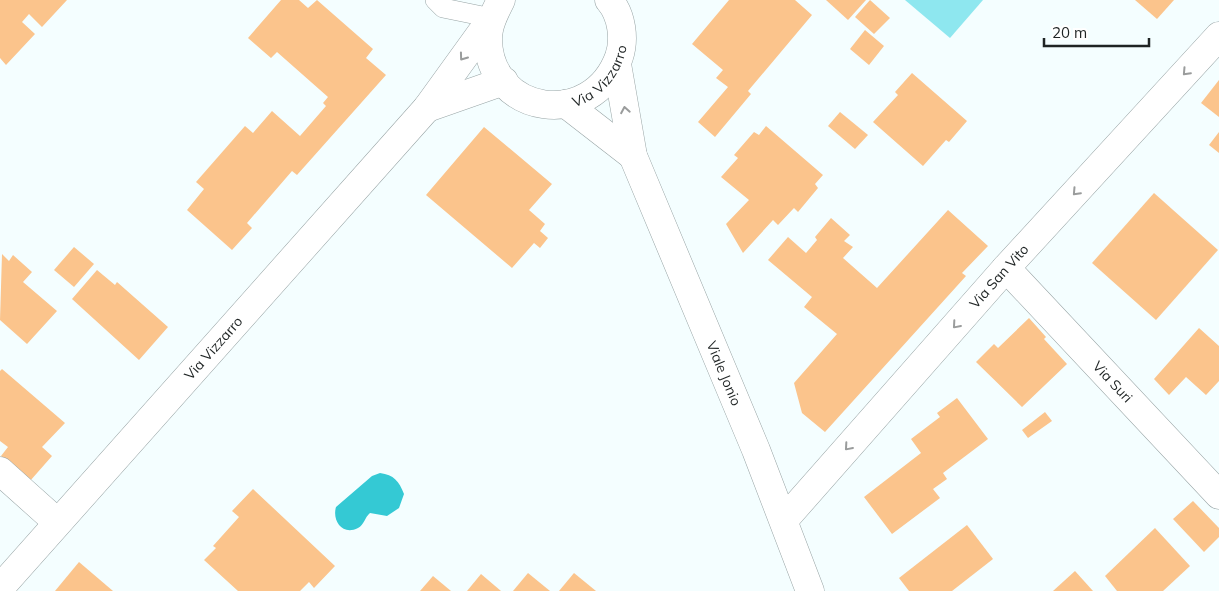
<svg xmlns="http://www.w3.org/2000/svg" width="1219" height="591" viewBox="0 0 1219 591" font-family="Mulish,sans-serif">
	<rect width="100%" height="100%" fill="#f4feff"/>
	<polygon fill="#8ee7ef" points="905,0 983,0 950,38"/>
	<path fill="#34c9d4" d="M380 473C394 475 399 481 404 494L399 508 387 516 370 513C365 517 364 525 358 528 342 536 332 520 336 507L372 476Z"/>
	<g fill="#fbc48c">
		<polygon points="0,0 67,0 42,27 29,14 22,22 35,34 6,65 0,58"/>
		<polygon points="281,0 299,0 308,8 317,0 373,49 366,58 386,75 297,175 292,171 247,223 252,228 232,250 187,210 204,189 196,182 245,126 253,133 272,111 300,136 326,106 323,103 328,97 277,52 271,58 248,38"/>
		<polygon points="729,0 795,0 812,15 748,91 751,94 715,137 698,122 728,87 716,78 723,70 692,44"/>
		<polygon points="826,0 866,0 848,20"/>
		<polygon points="870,0 890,18 874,34 855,17"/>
		<polygon points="1135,0 1174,0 1157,19"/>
		<polygon points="865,30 884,46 869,65 850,49"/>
		<polygon points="912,73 967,121 949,142 946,140 923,166 873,122 898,95 895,92"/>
		<polygon points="1219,80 1219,117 1201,103"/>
		<polygon points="840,112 868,135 855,149 828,126"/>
		<polygon points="766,126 823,175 815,184 818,188 798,212 794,208 778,225 773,220 743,253 726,224 749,200 721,177 738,158 734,155 754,132 759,135"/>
		<polygon points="484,127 552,184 529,210 545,224 540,231 548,238 540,248 534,243 512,268 426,195"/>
		<polygon points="1219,132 1219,153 1209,145"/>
		<polygon points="1154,193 1218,250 1156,320 1092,263"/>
		<polygon points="948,210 988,246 962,273 966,276 825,432 802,413 794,383 837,334 804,307 812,297 768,260 788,237 806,253 817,240 815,237 831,218 850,235 844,241 853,247 843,258 877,288"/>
		<polygon points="74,247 94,264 74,287 54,270"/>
		<polygon points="2,254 9,261 13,255 32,272 23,282 57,311 27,344 0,320"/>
		<polygon points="97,270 115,285 117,282 168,327 139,360 72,299"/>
		<polygon points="1029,318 1046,337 1044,339 1067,364 1022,407 976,362 994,344 998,348"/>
		<polygon points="1199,328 1219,346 1219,381 1206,395 1186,377 1169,395 1154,379"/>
		<polygon points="2,369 65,423 42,447 52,456 30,481 1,456 8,447 0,441 0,371"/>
		<polygon points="957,398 988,439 943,473 947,479 933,489 940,498 892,534 864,497 921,453 911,439 940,417 937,413"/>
		<polygon points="1045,412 1052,421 1028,438 1022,430"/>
		<polygon points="253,489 335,566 314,588 309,582 300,591 238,591 204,560 216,548 213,546 239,517 232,511"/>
		<polygon points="1193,501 1219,528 1219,537 1204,552 1173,519"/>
		<polygon points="967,525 993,559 952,591 909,591 899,578"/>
		<polygon points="1155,528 1190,566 1163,591 1117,591 1105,576"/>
		<polygon points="79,562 113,591 55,591"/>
		<polygon points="1075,571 1093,591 1053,591"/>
		<polygon points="528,573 550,591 513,591"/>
		<polygon points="574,573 596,591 559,591"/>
		<polygon points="481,574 501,591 467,591"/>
		<polygon points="433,576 451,591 420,591"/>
	</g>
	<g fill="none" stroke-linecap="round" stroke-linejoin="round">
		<defs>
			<polyline id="service" points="435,0 443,8 492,18"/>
			<g id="minor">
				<path id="s1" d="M1006 268 1219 495"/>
				<polyline points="0,471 57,522"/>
				<path id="s2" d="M784 520 1006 268 1219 36"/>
			</g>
			<g id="tertiary">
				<path id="s3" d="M501 0C495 12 488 25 488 39 489 115 592 131 619 57 625 39 622 15 609 0"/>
				<path id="s4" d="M617 64 633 156 756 450 810 591"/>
				<polyline points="566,104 633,156"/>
				<polyline points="427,108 504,81"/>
				<path id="s5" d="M0 588 427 108 492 18"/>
			</g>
		</defs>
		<use href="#service" stroke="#98a4a5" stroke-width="20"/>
		<use href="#minor" stroke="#98a4a5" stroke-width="29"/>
		<use href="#tertiary" stroke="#98a4a5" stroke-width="29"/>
		<use href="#service" stroke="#fff" stroke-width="19"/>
		<use href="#minor" stroke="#fff" stroke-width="28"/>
		<use href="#tertiary" stroke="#fff" stroke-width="28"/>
	</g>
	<defs><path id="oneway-chevron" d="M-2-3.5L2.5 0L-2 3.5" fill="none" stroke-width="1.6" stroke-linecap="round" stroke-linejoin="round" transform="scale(1.25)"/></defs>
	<g stroke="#9a9c9c">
		<use href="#oneway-chevron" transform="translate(463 57) rotate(126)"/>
		<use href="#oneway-chevron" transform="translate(1186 72) rotate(133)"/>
		<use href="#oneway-chevron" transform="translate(625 110) rotate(-100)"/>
		<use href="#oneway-chevron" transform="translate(1076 192) rotate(133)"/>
		<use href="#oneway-chevron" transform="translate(956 325) rotate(131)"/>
		<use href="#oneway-chevron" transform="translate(848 447) rotate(131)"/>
	</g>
	<g text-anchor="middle" stroke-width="5" stroke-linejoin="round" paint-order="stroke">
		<g font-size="14" fill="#1f2424" stroke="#fff">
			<text dy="5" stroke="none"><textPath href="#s3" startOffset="204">Via Vizzarro</textPath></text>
			<text dy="5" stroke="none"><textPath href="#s2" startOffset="325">Via San Vito</textPath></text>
			<text dy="5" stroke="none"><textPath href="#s5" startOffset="321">Via Vizzarro</textPath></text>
			<text dy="5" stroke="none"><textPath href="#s4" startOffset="329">Viale Jonio</textPath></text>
			<text dy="5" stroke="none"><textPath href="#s1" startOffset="156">Via Suri</textPath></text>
		</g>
	</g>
	<path d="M1044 38v8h105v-8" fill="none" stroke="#1f2424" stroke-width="2.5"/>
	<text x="1052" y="38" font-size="15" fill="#1f2424" stroke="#ffffff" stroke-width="4" paint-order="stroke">20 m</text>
</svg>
